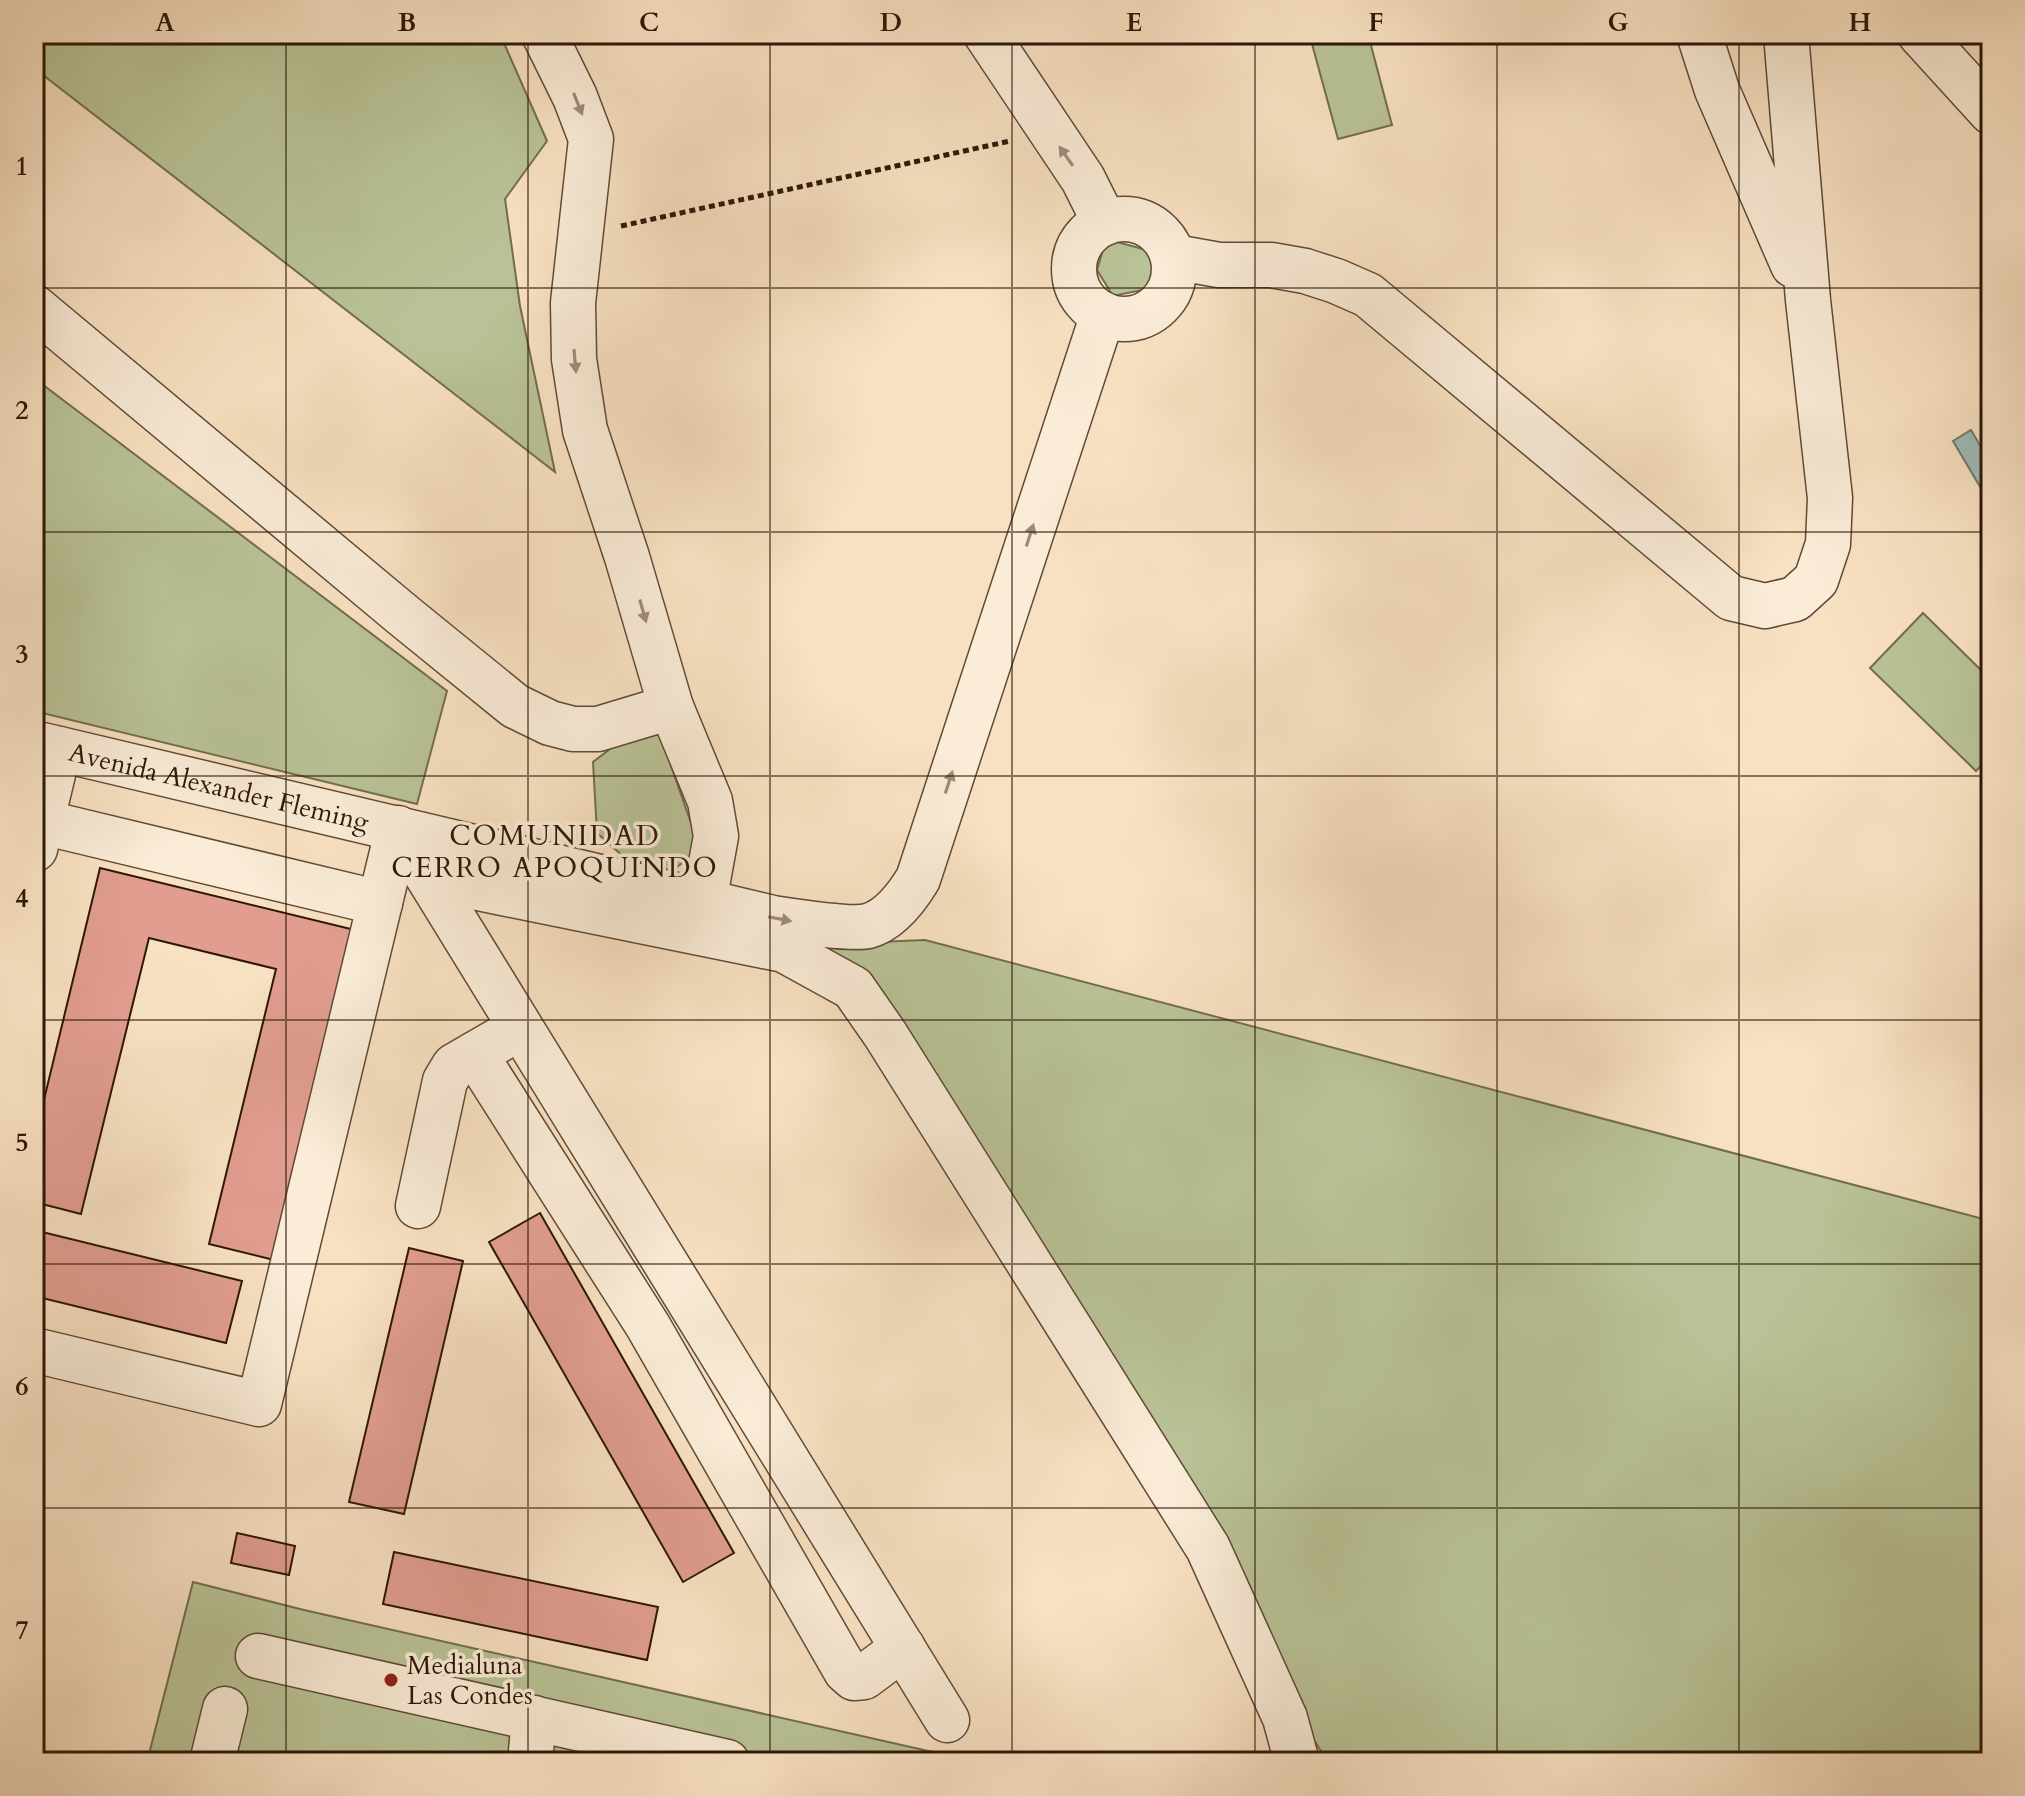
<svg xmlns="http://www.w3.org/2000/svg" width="2025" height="1796" viewBox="0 0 2025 1796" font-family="Cardo,serif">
	<rect width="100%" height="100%" fill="#f8e1c2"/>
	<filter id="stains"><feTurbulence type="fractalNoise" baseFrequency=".0025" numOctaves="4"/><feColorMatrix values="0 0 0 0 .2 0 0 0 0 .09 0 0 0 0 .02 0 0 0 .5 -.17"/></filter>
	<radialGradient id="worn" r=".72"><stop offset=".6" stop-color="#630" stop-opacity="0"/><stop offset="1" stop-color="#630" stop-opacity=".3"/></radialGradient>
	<g fill="#b9c397" stroke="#736d4f" stroke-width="2">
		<polygon points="34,34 500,34 547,141 505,199 520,306 555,472 34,68"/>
		<polygon points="1351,34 1368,34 1392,125 1338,139 1312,44"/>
		<polygon points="1106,239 1165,255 1157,287 1113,296 1097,270"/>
		<polygon points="34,378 447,691 417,804 34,711"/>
		<polygon points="1923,613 1991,680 1991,755 1976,771 1870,668"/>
		<polygon points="660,734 700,849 672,871 624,857 597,833 593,762 618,743"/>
		<polygon points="925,940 1991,1221 1991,1762 1328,1762 807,945"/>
		<polygon points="193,1582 304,1610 977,1762 147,1762"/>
	</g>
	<polygon fill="#9ebdb7" stroke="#717b71" stroke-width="2" points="1971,430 1991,464 1989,502 1953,441"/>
	<g fill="#e19d90" stroke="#2d1707" stroke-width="2">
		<polygon points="100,868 359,931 278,1261 209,1244 276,969 149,938 81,1214 34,1202 34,1141"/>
		<polygon points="540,1213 734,1553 683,1582 489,1242"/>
		<polygon points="34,1230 242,1281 226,1343 34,1296"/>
		<polygon points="409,1248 463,1261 404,1514 349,1502"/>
		<polygon points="237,1533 295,1546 289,1575 231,1563"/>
		<polygon points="394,1552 658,1607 647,1660 383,1604"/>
	</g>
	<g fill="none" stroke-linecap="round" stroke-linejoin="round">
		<defs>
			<g id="minor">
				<polyline points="544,34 575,97 591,139 573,303 574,359 585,430 627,557 671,707 710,801 716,836 704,902"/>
				<polyline points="986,34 1083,179 1105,223"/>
				<polyline points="1699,34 1717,90 1793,265"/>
				<polyline points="1920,34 1991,112"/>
				<circle cx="1124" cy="269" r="50"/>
				<polyline points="1174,257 1219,265 1271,265 1305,271 1336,281 1368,295 1731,598 1765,606 1795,599 1816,580 1828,544 1830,498 1808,300 1786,34"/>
				<polyline points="34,307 403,615 515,706 550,723 573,729 598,729 671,707"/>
				<path id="s1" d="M34 743 773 918C793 921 851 930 868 926 890 920 907 897 918 879L1103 314"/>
				<polyline points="34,820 380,903"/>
				<polyline points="35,849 59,749"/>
				<polyline points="420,864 947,1720"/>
				<polyline points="429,878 784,950 853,988 885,1034 1208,1548 1285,1718 1297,1762"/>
				<polyline points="475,1054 648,1326 846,1671 854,1678 864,1677 903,1648"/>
				<polyline points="418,1206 445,1081 454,1066 499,1040"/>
				<polyline points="34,1350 259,1404 398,828"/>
				<polyline points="258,1656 727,1762"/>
				<polyline points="212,1762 225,1709"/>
				<polyline points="530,1762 534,1718"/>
			</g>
		</defs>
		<use href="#minor" stroke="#604a36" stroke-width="47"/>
		<polyline stroke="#2d1707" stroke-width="5" stroke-dasharray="6 4" stroke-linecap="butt" points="621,226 1010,141"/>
		<use href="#minor" stroke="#faecd7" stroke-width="44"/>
	</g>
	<defs><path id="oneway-solid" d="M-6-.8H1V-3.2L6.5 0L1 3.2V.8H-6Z" transform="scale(2)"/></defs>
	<g fill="#9e8c79">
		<use href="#oneway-solid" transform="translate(578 104) rotate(68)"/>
		<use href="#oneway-solid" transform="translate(1066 156) rotate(-125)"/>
		<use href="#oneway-solid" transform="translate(575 361) rotate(85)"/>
		<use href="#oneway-solid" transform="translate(1030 535) rotate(-72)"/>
		<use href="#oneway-solid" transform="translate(643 611) rotate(74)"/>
		<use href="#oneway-solid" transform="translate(949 782) rotate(-72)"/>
		<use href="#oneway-solid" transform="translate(780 919) rotate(11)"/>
	</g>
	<path fill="none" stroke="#2d1707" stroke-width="2" stroke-opacity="0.55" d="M286 34V1762M528 34V1762M770 34V1762M1012 34V1762M1255 34V1762M1497 34V1762M1739 34V1762M34 288H1991M34 532H1991M34 776H1991M34 1020H1991M34 1264H1991M34 1508H1991"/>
	<circle fill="#8f2418" stroke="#faecd7" stroke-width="3" cx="391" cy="1680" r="8"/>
	<g text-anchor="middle" stroke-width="7" stroke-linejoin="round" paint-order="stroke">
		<g font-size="26" fill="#2d1707" stroke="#faecd7">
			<text dy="9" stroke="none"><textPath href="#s1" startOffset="190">Avenida Alexander Fleming</textPath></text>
		</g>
		<g font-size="26" fill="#2d1707" stroke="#faecd7" text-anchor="start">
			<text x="407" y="1674">Medialuna<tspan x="407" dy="30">Las Condes</tspan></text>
		</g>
		<g font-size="28" letter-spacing="2" fill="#2d1707" stroke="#faecd7">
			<text x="555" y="845">COMUNIDAD<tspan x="555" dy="32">CERRO APOQUINDO</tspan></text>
		</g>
	</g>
	<rect width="2025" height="1796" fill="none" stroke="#f8e1c2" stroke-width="88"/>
	<rect x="44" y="44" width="1937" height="1708" fill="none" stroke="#2d1707" stroke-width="3"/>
	<g font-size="26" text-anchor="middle" font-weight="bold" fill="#2d1707">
		<text x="165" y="31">A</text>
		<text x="407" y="31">B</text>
		<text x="649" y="31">C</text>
		<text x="891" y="31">D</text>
		<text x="1134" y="31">E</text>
		<text x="1376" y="31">F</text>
		<text x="1618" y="31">G</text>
		<text x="1860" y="31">H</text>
		<text x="22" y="175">1</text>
		<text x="22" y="419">2</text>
		<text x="22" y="663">3</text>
		<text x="22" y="907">4</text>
		<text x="22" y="1151">5</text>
		<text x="22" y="1395">6</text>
		<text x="22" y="1639">7</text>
	</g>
	<rect width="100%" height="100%" filter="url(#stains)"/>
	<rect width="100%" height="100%" fill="url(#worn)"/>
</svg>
